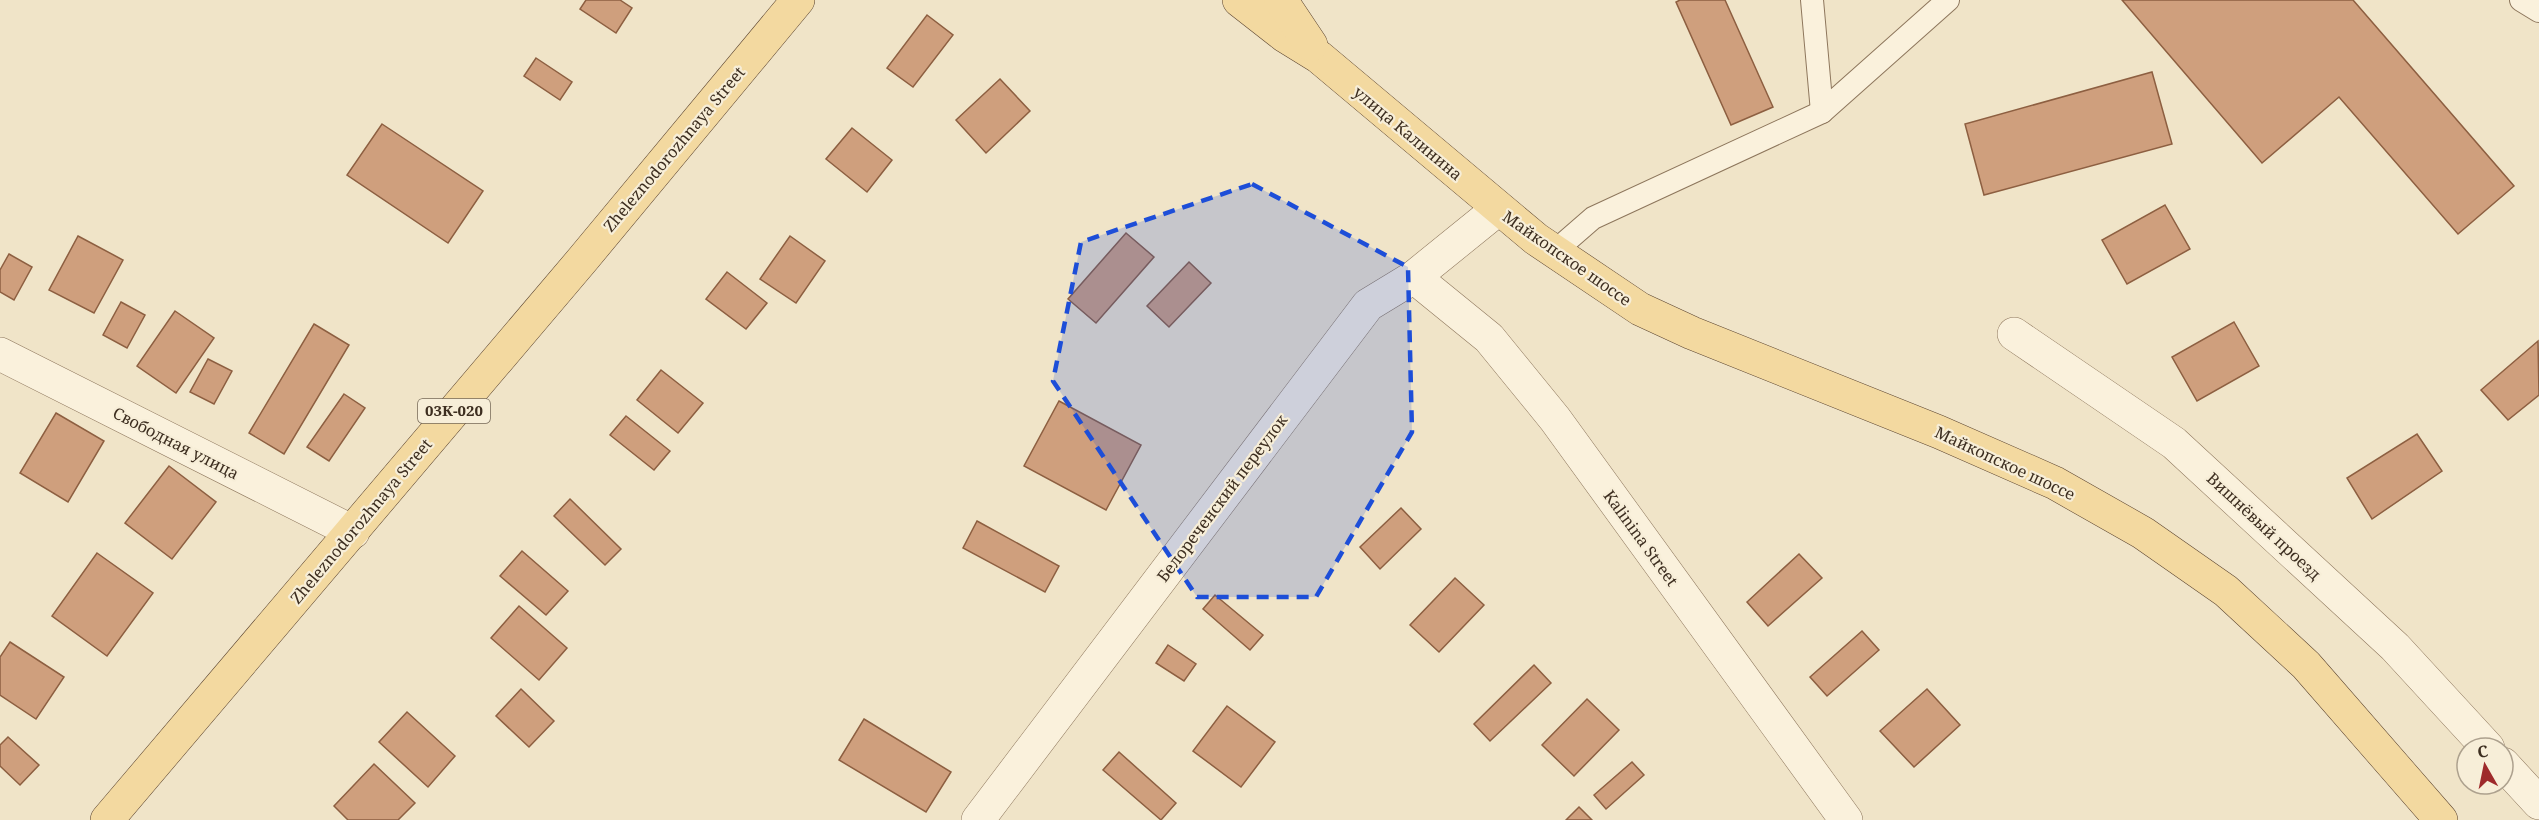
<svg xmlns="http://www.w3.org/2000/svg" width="2539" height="820" viewBox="0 0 2539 820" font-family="'Noto Serif',serif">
	<rect width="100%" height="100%" fill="#f0e4c8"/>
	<g fill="#cf9f7d" stroke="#8d5f41" stroke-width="1.5">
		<polygon points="586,0 620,0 632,8 616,33 580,9"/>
		<polygon points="1680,0 1725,0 1773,107 1731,125 1676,2"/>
		<polygon points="2122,0 2353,0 2514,186 2458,234 2339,97 2262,163"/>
		<polygon points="927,15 953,35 913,87 887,68"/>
		<polygon points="536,58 572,82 560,100 524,76"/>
		<polygon points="2152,72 2172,144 1984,195 1965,124"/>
		<polygon points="1000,79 1030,111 986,153 956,120"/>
		<polygon points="382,124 483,191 448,243 347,175"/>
		<polygon points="852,128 892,160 867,192 826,159"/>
		<polygon points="2165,205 2190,249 2127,284 2102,240"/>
		<polygon points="1126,233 1154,257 1096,323 1068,299"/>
		<polygon points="78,236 123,260 94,313 49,290"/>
		<polygon points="790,236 825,261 796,303 760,279"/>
		<polygon points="9,254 32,267 14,300 0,292 0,270"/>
		<polygon points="1189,262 1211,283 1169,327 1147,306"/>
		<polygon points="727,272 767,303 746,329 706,299"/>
		<polygon points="121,302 145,315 127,348 103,335"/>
		<polygon points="175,311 214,338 176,393 137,366"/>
		<polygon points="2234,322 2259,366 2197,401 2172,357"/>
		<polygon points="314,324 349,345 284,454 249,433"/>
		<polygon points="2538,341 2539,395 2508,420 2481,390"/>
		<polygon points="208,359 232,371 214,404 190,392"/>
		<polygon points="661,370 703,403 678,433 637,400"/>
		<polygon points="344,394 365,408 329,461 307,447"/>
		<polygon points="1059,401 1141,445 1106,510 1024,466"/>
		<polygon points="56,413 104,441 68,502 20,473"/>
		<polygon points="626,416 670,451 654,470 610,435"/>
		<polygon points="2417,434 2442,471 2372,519 2347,478"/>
		<polygon points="169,466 216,502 172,559 125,523"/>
		<polygon points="570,499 621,549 605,565 554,516"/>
		<polygon points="1401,508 1421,529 1380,569 1360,547"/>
		<polygon points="977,521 1059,566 1045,592 963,548"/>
		<polygon points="522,551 568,591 546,615 500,576"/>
		<polygon points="97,553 153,593 107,656 52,616"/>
		<polygon points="1799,554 1822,578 1768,626 1747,602"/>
		<polygon points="1455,578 1484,605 1439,652 1410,625"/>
		<polygon points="1215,595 1263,635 1250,650 1203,609"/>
		<polygon points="519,606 567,648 539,680 491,638"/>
		<polygon points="1862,631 1879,650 1827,696 1810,677"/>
		<polygon points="10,642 64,677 36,719 0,695 0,657"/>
		<polygon points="1168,645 1196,664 1184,681 1156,663"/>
		<polygon points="1534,665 1551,683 1490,741 1474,724"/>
		<polygon points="521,689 554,721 529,747 496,716"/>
		<polygon points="1927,689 1960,725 1914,767 1880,731"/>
		<polygon points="1587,699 1619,730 1574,776 1542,745"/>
		<polygon points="1227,706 1275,742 1241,787 1193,751"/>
		<polygon points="407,712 455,756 428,787 379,742"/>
		<polygon points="864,719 951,772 926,812 839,760"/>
		<polygon points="8,737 39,765 20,785 0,766 0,745"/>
		<polygon points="1119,752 1176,803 1161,820 1103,770"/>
		<polygon points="1632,762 1644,775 1606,809 1594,795"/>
		<polygon points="374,764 415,803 398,820 348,820 334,806"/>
		<polygon points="1579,807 1592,820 1566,820"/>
	</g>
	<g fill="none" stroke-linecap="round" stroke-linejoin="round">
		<defs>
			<g id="service">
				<polyline points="1812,0 1822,112"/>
				<polyline points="2521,0 2539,11"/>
				<polyline points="1555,251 1593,218 1822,112 1948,0"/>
			</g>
			<g id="minor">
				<polyline points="1414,277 1489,338 1555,419 1846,820"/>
				<polyline points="2014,334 2174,443 2395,647 2488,748"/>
				<polyline points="0,354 353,532"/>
				<polyline points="2503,764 2539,803"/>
				<polyline points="978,820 1368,305 1414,277 1498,209"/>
			</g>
			<g id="primary">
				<polyline points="1239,0 1285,36 1319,57 1536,239 1640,309 1692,333 1939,432 2055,483 2143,533 2226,591 2306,665 2441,820"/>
				<polyline points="1281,0 1311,45"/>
				<polyline points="107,820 583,259 798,0"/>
			</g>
		</defs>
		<use href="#service" stroke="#8d765c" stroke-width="24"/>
		<use href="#minor" stroke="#8d765c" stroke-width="34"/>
		<use href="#primary" stroke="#5b4430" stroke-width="34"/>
		<use href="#service" stroke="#faf1dc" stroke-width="22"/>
		<use href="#minor" stroke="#faf1dc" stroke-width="33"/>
		<use href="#primary" stroke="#f3d9a0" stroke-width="33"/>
	</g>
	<path fill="#1d4ed8" fill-opacity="0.2" stroke="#1d4ed8" stroke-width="4.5" stroke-dasharray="12 8" stroke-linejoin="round" d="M1252 184 1408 267 1412 432 1316 597H1197L1053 381 1081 242Z"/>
	<g text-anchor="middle" stroke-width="4.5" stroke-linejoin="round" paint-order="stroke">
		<rect fill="#f7eed8" stroke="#756857" stroke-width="1.5" x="418" y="399" width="72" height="24" rx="4.5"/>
		<g font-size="15" font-weight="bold" fill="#3d2e20">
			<text x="454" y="416">03К-020</text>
		</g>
		<g font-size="16" fill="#3d2e20" stroke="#f7eed8">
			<text transform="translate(1408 133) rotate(40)" y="6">улица Калинина</text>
			<text transform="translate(674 149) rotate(-50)" y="6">Zheleznodorozhnaya Street</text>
			<text transform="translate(1567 258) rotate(35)" y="6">Майкопское шоссе</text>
			<text transform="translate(176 443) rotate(27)" y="6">Свободная улица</text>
			<text transform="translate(2005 463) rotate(25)" y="6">Майкопское шоссе</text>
			<text transform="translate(1222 498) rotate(-53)" y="6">Белореченский переулок</text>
			<text transform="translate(361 521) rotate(-50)" y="6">Zheleznodorozhnaya Street</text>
			<text transform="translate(2264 526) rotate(43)" y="6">Вишнёвый проезд</text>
			<text transform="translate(1641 538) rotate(54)" y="6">Kalinina Street</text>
		</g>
	</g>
	<g transform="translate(2485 766) rotate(351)"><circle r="28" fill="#f7eed8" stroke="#ada18e" stroke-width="1.5"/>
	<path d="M0-4.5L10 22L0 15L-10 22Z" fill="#9e2a2b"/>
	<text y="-9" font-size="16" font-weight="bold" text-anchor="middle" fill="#3d2e20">С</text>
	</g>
</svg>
